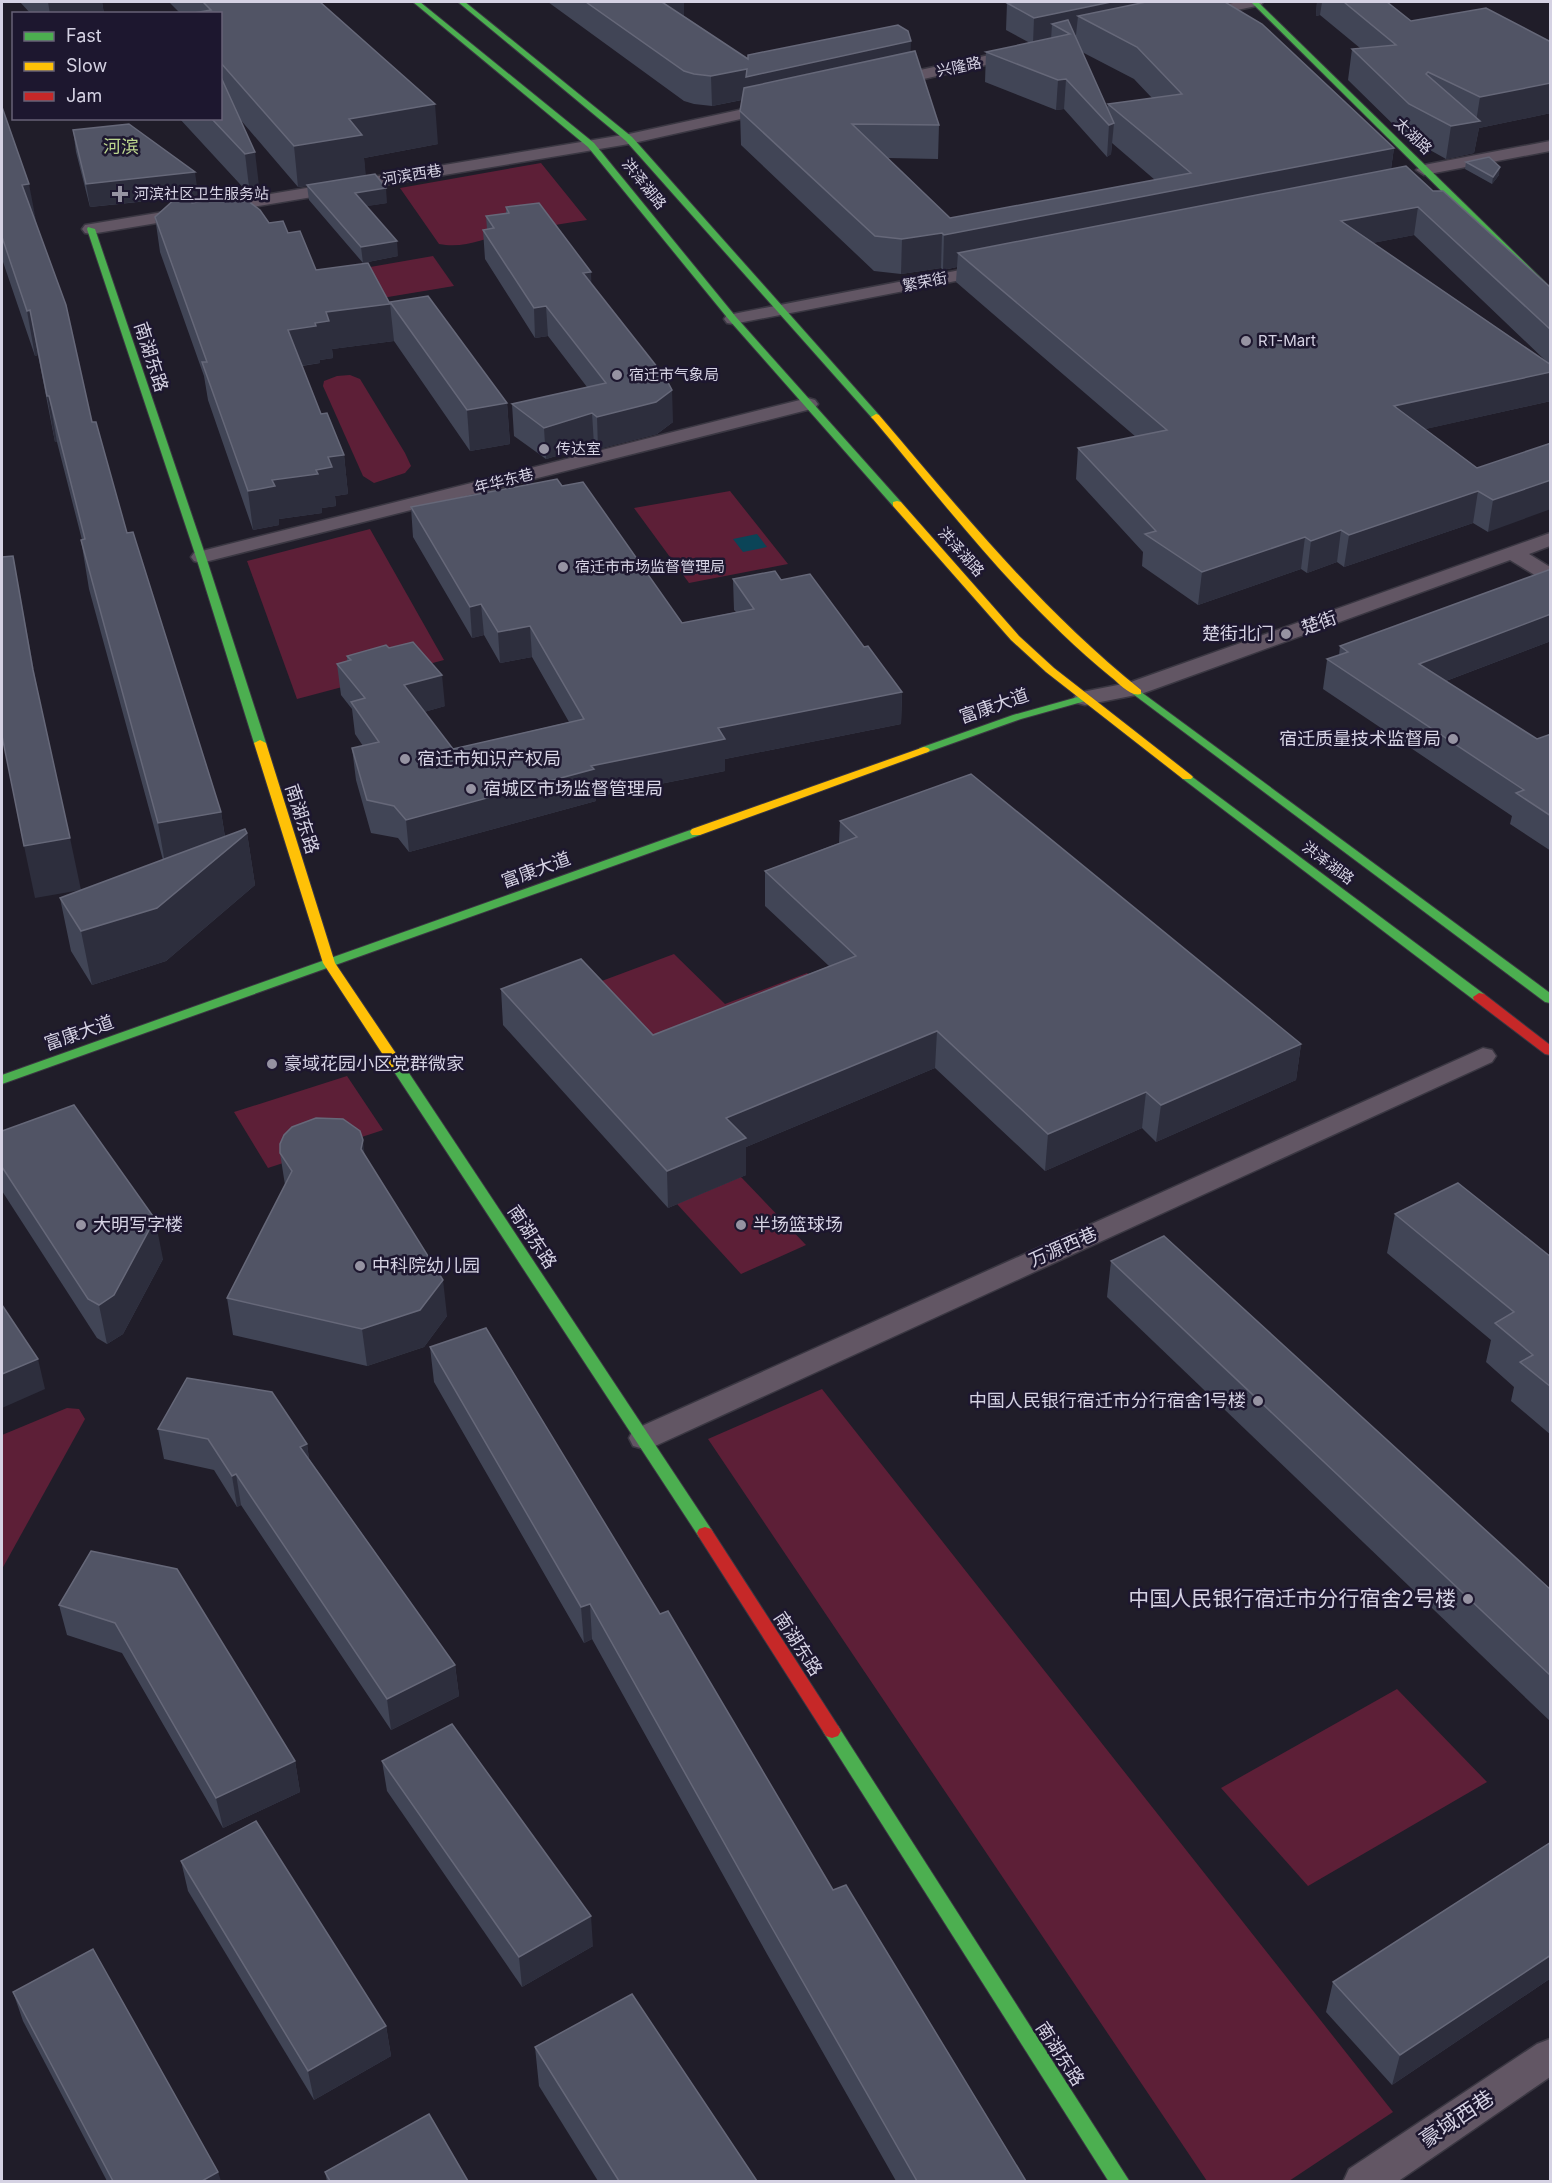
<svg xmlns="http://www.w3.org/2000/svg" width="1552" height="2183" viewBox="0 0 1552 2183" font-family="Inter,'Noto Sans SC',sans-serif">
	<rect width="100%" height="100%" fill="#201d29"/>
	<g fill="#5d1f37">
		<path d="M541 163 587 220C561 224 534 228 508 233 484 238 465 249 439 244L400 188Z"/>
		<polygon points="433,256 454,286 352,303 336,273"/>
		<polygon points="350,375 360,379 405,453 411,466 405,473 374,483 363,476 323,386 324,381 337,376"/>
		<polygon points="730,491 788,564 689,583 634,508"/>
		<polygon points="370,529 444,660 297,699 247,561"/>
		<polygon points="674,954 725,1004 807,973 833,997 657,1066 583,988"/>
		<polygon points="347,1076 383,1130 268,1168 234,1112"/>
		<polygon points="741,1177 806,1245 741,1274 677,1204"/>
		<polygon points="822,1389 1393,2112 1289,2181 1207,2181 708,1439"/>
		<polygon points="67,1408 79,1409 85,1419 2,1569 2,1435"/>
		<polygon points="1397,1689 1487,1782 1308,1886 1221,1788"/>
	</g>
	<polygon fill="#0b4457" points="757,534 767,547 743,552 733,539"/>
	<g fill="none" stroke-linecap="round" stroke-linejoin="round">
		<defs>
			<g id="street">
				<polygon points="1238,2 1263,2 1261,5 1199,18 1192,14 1194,11"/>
				<polygon points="1021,48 1026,50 1029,53 1026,56 888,87 880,82 888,77"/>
				<polygon points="775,102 781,104 783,107 781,110 629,144 91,234 85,233 82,229 85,225 91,224 629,134"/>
				<polygon points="1550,141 1550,151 1424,175 1416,170 1424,165"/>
				<polygon points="991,264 997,265 1000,269 997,273 733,324 727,323 724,319 727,315 733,314"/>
				<polygon points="808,398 815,400 818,404 815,408 201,563 194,561 191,557 194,553"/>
				<polygon points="1550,533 1550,546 1529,554 1550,567 1550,582 1543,580 1510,560 1141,694 1085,705 1077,703 1074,698 1077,693 1128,683"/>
				<polygon points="1483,1048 1492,1050 1496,1056 1492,1062 655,1446 644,1449 633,1446 629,1438 633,1430"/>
				<polygon points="1550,2039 1550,2077 1397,2182 1343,2182 1349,2169 1537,2044"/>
			</g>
			<g id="fast">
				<polygon points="413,2 420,2 594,143 736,317 901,502 901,506 893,506 730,321 588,147"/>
				<polygon points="458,2 465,2 632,137 879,415 879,419 873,419 626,141"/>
				<polygon points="1251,2 1258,2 1550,287 1550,294 1529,278"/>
				<polygon points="88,227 95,229 206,557 266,743 264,745 260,746 254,743 196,557 87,229"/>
				<polygon points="1137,689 1550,993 1550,1003 1545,1002 1133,694 1131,692"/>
				<polygon points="1085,695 1089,696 1089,700 1021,719 928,752 924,753 918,750 920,748 1013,715"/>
				<polygon points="1187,773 1484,994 1485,997 1484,1000 1474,1000 1183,779 1181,777"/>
				<polygon points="696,828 700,829 702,832 700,835 2,1084 2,1075"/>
				<polygon points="396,1060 401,1061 711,1529 713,1533 711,1537 705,1539 699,1537 389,1064"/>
				<polygon points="832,1724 838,1726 1130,2182 1109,2182 826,1736 823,1731 826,1726"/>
			</g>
			<g id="slow">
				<path d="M876 414 879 415C962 512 1041 610 1141 690V694C1130 697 1119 683 1111 677 1020 603 948 508 873 419L871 417Z"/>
				<polygon points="897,501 901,502 1019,636 1054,668 1191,775 1193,777 1191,779 1183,779 1046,672 1011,640 893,506 893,502"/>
				<polygon points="260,740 266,743 335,963 403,1064 401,1067 391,1067 323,963 254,743"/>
				<polygon points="924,747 928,748 930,750 928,752 700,835 692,835 690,832 692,829"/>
			</g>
			<g id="jam">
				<polygon points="1479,993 1484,994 1550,1045 1550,1055 1545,1054 1474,1000 1473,997"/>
				<polygon points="705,1527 711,1529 838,1726 841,1731 838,1736 832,1738 826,1736 699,1537 697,1533 699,1529"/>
			</g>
		</defs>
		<use href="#street" stroke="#3a3742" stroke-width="3"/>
		<use href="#fast" stroke="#3a3742" stroke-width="2"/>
		<use href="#slow" stroke="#3a3742" stroke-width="2"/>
		<use href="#jam" stroke="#3a3742" stroke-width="2"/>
		<use href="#street" fill="#625664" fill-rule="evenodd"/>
		<use href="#fast" fill="#4caf50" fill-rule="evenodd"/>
		<use href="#slow" fill="#ffc107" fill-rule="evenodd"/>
		<use href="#jam" fill="#c62828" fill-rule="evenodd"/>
	</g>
	<g fill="#414556" fill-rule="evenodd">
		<polygon points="20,2 102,2 104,14 31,14"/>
		<polygon points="169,2 320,2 438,144 364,158 365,175 387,203 366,206 398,256 363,263 309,200 307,186 298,187 239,118 260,194 250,195 179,118 220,118 220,14 181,14"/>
		<path d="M548 2H684V16L748 59 911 52 939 125 938 159 888 158 950 218 1155 180 1112 143 1111 154 1107 157 1064 109 1056 110 985 82 986 52 1030 43 1006 30 1007 3 1225 2 1394 148 1391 169 1433 191 1551 288V401L1425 429 1477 468 1551 443 1488 532 1473 523 1344 567 1337 562 1307 573 1301 569 1198 605 1142 566 1143 552 1076 479 1078 448 1136 437 956 282 957 267 943 270 941 268 901 274 874 271 741 145 740 111 742 100 712 106 694 104 684 101ZM1082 52 1134 79 1152 98 1108 104 1107 108ZM1414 235 1549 364 1372 243Z"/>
		<polygon points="1317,2 1387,2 1411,21 1551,42 1551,113 1479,128 1474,153 1446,159 1405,136 1348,80 1352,49 1360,48 1320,15 1316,16"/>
		<polygon points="2,107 36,225 92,422 127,533 221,812 225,837 247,833 255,885 166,961 92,985 71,951 60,898 163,860 89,589 81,540 82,540 57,442 55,442 38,355 35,356 2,259"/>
		<polygon points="73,130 198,195 190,196 192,203 240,202 269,223 288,233 316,270 390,304 390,302 507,403 510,444 470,451 394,341 332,349 333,358 320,360 320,363 302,366 321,414 344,455 348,494 335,496 336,506 322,508 322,513 279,519 279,525 253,530 208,400 204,376 160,252 155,217 177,198 90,207 76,152"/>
		<polygon points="1466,162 1499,175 1492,184 1465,169"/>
		<polygon points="506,207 591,283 673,422 657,434 598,449 594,445 546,459 514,436 512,404 587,387 548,336 535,338 485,259 483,230 487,229 486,216 506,213"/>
		<polygon points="562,486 682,623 736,612 734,610 733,579 781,580 864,647 902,692 901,724 725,759 725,771 595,797 596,801 409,852 398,838 371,833 356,780 352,748 363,746 355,734 352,709 341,695 337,664 347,661 347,656 445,706 424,712 453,749 569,722 532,657 500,663 484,635 472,638 413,537 411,507"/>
		<polygon points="1551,641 1446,681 1537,739 1551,734 1551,851 1510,824 1512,816 1323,689 1327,660 1339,655 1340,646"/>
		<polygon points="840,821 1301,1044 1296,1080 1156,1142 1142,1128 1045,1171 935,1068 746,1147 746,1175 668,1208 503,1025 501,989 653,1035 829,966 765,906 765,871 839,843"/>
		<polygon points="2,1131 163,1259 123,1334 107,1344 97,1338 2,1191"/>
		<polygon points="280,1153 365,1155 447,1316 424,1347 367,1366 233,1335 227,1298 285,1185"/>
		<polygon points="1395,1214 1551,1257 1551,1435 1511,1401 1514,1387 1486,1362 1491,1340 1387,1253"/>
		<polygon points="1111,1261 1551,1590 1551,1722 1107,1297"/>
		<polygon points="430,1347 660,1614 833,1890 1026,2181 896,2181 767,1954 592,1639 584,1643 434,1382"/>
		<polygon points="158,1429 307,1444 309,1459 455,1665 459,1696 391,1730 241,1505 237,1507 214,1470 164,1459"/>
		<polygon points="91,1551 295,1761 300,1792 223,1828 122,1653 67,1635 59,1605"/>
		<polygon points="382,1761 593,1946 522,1987 387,1791"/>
		<polygon points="1551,1842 1551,1978 1392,2085 1326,2012 1333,1982"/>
		<polygon points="181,1861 386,2026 391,2056 314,2100 188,1891"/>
		<polygon points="13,1992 221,2181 107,2181 23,2021"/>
		<polygon points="535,2047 757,2181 598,2181 539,2086"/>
		<polygon points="325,2172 468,2181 327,2181"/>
	</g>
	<g fill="#2d2e3d">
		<polygon points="48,2 102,2 104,14 50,14"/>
		<polygon points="653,2 684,2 684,18"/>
		<polygon points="1111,2 1187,2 1078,16 1076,35 1070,36 1070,34 1052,24 1051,40 1033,44 1034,18"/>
		<polygon points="1317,2 1322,2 1320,15 1316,16"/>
		<polygon points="911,41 910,71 746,99 712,106 711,76 747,69"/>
		<polygon points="1066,79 1064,109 1056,110 1058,80"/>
		<polygon points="1551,83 1551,113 1479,128 1474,153 1446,159 1451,126 1476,122 1480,97"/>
		<polygon points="435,104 438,144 364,158 366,176 298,187 294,146 349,119"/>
		<polygon points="1114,123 1111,154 1107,157 1109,125"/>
		<polygon points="1394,148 1389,182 958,253 957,267 943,270 944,235"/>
		<polygon points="255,152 260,194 250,195 245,154"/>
		<polygon points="1500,167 1499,175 1492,184 1493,177"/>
		<polygon points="195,172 198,195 90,207 86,184"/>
		<polygon points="29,184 37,226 22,185"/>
		<polygon points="386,188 387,203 356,208 355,193"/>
		<polygon points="1418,207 1414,235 1337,250 1341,221"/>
		<polygon points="942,233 941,268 901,274 902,239"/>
		<polygon points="397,241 398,256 363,263 361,247"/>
		<polygon points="591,272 592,302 583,273"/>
		<polygon points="390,304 394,341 332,349 333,358 320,360 320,363 292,367 288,330 315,323 326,312"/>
		<polygon points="546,306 548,336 535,338 534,308"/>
		<polygon points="30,310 38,355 35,356 27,311"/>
		<polygon points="1551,372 1551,401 1390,437 1394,406"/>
		<polygon points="672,390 673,422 657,434 598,449 597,417"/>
		<polygon points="47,396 49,396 57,442 55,442"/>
		<polygon points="507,403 510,444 470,451 467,410"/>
		<polygon points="592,413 594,445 546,459 544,428"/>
		<polygon points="344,455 348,494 335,496 336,506 322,508 322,513 279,519 279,525 253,530 248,491 272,480 316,470 328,457"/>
		<polygon points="1551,480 1551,509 1488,532 1493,500"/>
		<polygon points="1478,491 1473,523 1344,567 1349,535"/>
		<polygon points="1341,530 1337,562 1307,573 1311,541"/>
		<polygon points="1305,537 1301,569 1198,605 1202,572"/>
		<polygon points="13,556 22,605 43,720 33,670"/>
		<polygon points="481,604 484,635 472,638 470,607"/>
		<polygon points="1551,614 1551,641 1414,693 1419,664"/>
		<polygon points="530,626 532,657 500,663 498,632"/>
		<polygon points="442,675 445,706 407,717 404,685"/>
		<polygon points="902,692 901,724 725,759 725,771 595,797 596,801 409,852 406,820 718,728"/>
		<polygon points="221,812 227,850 247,833 255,885 166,961 92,985 81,931 167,875 158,823"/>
		<polygon points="70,838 81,890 35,898 24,846"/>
		<polygon points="937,1031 935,1068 746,1147 746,1175 668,1208 667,1171 726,1118"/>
		<polygon points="1301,1044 1296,1080 1156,1142 1161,1105"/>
		<polygon points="1146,1092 1142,1128 1045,1171 1048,1134"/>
		<polygon points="363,1140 367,1176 361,1149"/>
		<polygon points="155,1219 163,1259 123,1334 107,1344 99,1305"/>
		<polygon points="443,1280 447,1316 424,1347 367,1366 362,1329"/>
		<polygon points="38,1359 45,1389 2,1408 2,1374"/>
		<polygon points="307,1444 311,1474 300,1447"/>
		<polygon points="236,1474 241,1505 237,1507 232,1476"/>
		<polygon points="590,1604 592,1639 584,1643 581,1607"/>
		<polygon points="455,1665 459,1696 391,1730 387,1699"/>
		<polygon points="295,1761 300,1792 223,1828 216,1798"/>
		<polygon points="591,1916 593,1946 522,1987 519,1957"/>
		<polygon points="1551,1955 1551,1978 1392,2085 1400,2055"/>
		<polygon points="386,2026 391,2056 314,2100 308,2071"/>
		<polygon points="218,2172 221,2181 202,2181"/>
	</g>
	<g fill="#515465" stroke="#666879" stroke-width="1.5">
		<polygon points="203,2 320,2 435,104 349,119 362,135 294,146 220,62 220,14 188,14 211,10"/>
		<polygon points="586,2 662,2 748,59 748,55 898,25 908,31 911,41 746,77 747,69 711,76 694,74 684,71"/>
		<polygon points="1019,2 1111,2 1034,18 1007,3"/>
		<polygon points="1146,2 1225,2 1262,24 1394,148 944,235 942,233 902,239 875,236 740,111 744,88 915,51 939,125 852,124 950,218 1191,173 1108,104 1182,94 1137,47 1078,16"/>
		<polygon points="1344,2 1387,2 1411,21 1486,8 1551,42 1551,83 1480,97 1428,72 1426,74 1480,121 1451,126 1409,104 1352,49 1396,45"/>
		<polygon points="1068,20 1114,123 1109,125 1066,79 1058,80 986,52 1070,34 1052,24"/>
		<polygon points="220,75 255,152 245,154 211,118 220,118"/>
		<polygon points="2,107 29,184 22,185 66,305 92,422 96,422 127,533 133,532 221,812 158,823 81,540 85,539 49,396 47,396 30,310 27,311 2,237"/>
		<polygon points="129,124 195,172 86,184 73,130"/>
		<polygon points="1489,157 1500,167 1493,177 1466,162"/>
		<polygon points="1406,166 1433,191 1443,191 1551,288 1551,330 1418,207 1341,221 1551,365 1551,372 1394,406 1477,468 1551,443 1551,480 1493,500 1478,491 1349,535 1341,530 1311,541 1305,537 1202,572 1145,534 1156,531 1078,448 1167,430 958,253"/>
		<polygon points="375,174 386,188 355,193 397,241 361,247 307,185"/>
		<polygon points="187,188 192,203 236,196 240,202 248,201 260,210 269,223 283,221 288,233 300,231 316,270 368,263 390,304 326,312 329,321 315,323 316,326 288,330 321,414 327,413 344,455 328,457 332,467 316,470 318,474 272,480 275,486 248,491 202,362 207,362 155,217"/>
		<polygon points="539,203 591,272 583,273 665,377 672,390 656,402 597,417 592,413 544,428 512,404 606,383 546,306 534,308 483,230 494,228 486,216 509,213 506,207"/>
		<polygon points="428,296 507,403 467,410 390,302"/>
		<polygon points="557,479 562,486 583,482 682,623 754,609 733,579 775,571 781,580 810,574 864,647 868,646 902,692 718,728 725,739 591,766 594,769 406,820 394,806 367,800 352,748 379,742 351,702 365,698 337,664 351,660 347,656 386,645 389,648 413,642 442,675 404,685 453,749 584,719 530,626 498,632 481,604 470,607 411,507"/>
		<polygon points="13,556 33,670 70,838 24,846 2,736 2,557"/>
		<polygon points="1551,569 1551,614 1419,664 1537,739 1551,734 1551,816 1516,793 1524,790 1327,659 1348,652 1340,646"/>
		<polygon points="971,774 1301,1044 1161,1105 1146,1092 1048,1134 937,1031 726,1118 746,1138 667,1171 501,989 581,959 653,1035 856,956 765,871 857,837 840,821"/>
		<polygon points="245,829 247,833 157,908 81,931 60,898"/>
		<polygon points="74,1105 155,1219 114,1295 99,1305 88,1299 2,1167 2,1131"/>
		<polygon points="316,1118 343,1119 360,1131 363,1140 361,1149 443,1280 420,1310 362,1329 227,1298 292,1171 280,1153 280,1144 284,1135 292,1127"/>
		<polygon points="1458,1183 1551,1257 1551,1387 1520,1362 1533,1355 1495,1323 1514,1312 1395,1214"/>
		<polygon points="1164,1236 1551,1590 1551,1676 1111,1261"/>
		<polygon points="2,1305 38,1359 2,1374"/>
		<polygon points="486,1328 660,1614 668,1611 833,1890 846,1885 1026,2181 917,2181 767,1919 590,1604 581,1607 430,1347"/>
		<polygon points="187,1378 272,1392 307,1444 300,1447 455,1665 387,1699 236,1474 232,1476 208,1439 158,1429"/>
		<polygon points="91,1551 177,1569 295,1761 216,1798 115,1623 59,1605"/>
		<polygon points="452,1724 591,1916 519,1957 382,1761"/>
		<polygon points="256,1821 386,2026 308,2071 181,1861"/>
		<polygon points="1551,1842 1551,1955 1400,2055 1333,1982"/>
		<polygon points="93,1949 218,2172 202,2181 113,2181 13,1992"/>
		<polygon points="632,1994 757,2181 619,2181 535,2047"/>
		<polygon points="429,2114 468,2181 330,2181 325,2172"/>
	</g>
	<g fill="#9693a2" stroke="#1d172f" stroke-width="2">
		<path d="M117 185h6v6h6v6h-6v6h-6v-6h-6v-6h6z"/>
		<circle cx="1246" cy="341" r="6"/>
		<circle cx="617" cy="375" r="6"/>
		<circle cx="544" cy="449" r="6"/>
		<circle cx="563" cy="567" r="6"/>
		<circle cx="1286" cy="634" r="6"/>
		<circle cx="1453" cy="739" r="6"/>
		<circle cx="405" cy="759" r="6"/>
		<circle cx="471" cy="789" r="6"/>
		<circle cx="272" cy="1064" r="6"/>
		<circle cx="81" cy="1225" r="6"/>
		<circle cx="741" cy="1225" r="6"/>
		<circle cx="360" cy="1266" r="6"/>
		<circle cx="1258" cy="1401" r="6"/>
		<circle cx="1468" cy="1599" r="6"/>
	</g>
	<g text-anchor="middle" stroke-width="5" stroke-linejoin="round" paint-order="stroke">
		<g font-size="15" fill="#d5d2e3" stroke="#1d172f">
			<text transform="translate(959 67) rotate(-12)" y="5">兴隆路</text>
			<text transform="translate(1413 136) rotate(44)" y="5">太湖路</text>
			<text transform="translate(412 175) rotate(-9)" y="5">河滨西巷</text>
			<text transform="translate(644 184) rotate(51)" y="5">洪泽湖路</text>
			<text transform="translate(925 282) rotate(-11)" y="5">繁荣街</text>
			<text transform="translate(504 481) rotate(-14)" y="5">年华东巷</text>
			<text transform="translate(961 552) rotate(48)" y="5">洪泽湖路</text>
			<text transform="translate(1328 863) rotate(37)" y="5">洪泽湖路</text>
		</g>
		<g font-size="15" fill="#d5d2e3" stroke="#1d172f" text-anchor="start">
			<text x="134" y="199">河滨社区卫生服务站</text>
			<text x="1258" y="346">RT-Mart</text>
			<text x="629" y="380">宿迁市气象局</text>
			<text x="556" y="454">传达室</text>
			<text x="575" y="572">宿迁市市场监督管理局</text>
		</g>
		<g font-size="18" fill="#bdd78e" stroke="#1d172f">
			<text x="121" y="153">河滨</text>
		</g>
		<g font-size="18" fill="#d5d2e3" stroke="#1d172f">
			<text transform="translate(151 357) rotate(72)" y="6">南湖东路</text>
			<text transform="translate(1319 623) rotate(-20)" y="6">楚街</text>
			<text transform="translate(994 706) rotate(-19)" y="6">富康大道</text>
			<text transform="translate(302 819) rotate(72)" y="6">南湖东路</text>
			<text transform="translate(536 870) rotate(-20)" y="6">富康大道</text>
			<text transform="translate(79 1033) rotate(-19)" y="6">富康大道</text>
			<text transform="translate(532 1237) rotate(56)" y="6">南湖东路</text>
			<text transform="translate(1063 1247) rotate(-24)" y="6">万源西巷</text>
			<text transform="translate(798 1644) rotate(57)" y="6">南湖东路</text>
			<text transform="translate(1060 2054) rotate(57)" y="6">南湖东路</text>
		</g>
		<g font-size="18" fill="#d5d2e3" stroke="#1d172f" text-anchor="start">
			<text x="1274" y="640" text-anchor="end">楚街北门</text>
			<text x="1441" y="745" text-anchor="end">宿迁质量技术监督局</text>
			<text x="417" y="765">宿迁市知识产权局</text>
			<text x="483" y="795">宿城区市场监督管理局</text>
			<text x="284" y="1070">豪域花园小区党群微家</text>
			<text x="93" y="1231">大明写字楼</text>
			<text x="753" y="1231">半场篮球场</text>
			<text x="372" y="1272">中科院幼儿园</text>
			<text x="1246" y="1407" text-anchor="end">中国人民银行宿迁市分行宿舍1号楼</text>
		</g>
		<g font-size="21" fill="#d5d2e3" stroke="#1d172f" text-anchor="end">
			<text x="1456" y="1606">中国人民银行宿迁市分行宿舍2号楼</text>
		</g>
		<g font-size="21" fill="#d5d2e3" stroke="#1d172f">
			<text transform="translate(1457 2119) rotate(-34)" y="7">豪域西巷</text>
		</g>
	</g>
	<rect width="1552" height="2183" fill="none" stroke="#d5d2e3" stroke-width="6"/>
	<rect x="12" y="12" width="210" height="108" fill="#1d172f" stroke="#676277" stroke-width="1.5"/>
	<rect x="24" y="32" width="30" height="9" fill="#4caf50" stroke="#676277" stroke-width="1.5"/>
	<text x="66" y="42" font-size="18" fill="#d5d2e3">Fast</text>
	<rect x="24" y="62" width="30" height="9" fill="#ffc107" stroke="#676277" stroke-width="1.5"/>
	<text x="66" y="72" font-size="18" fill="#d5d2e3">Slow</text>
	<rect x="24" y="92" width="30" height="9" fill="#c62828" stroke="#676277" stroke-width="1.5"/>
	<text x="66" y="102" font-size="18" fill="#d5d2e3">Jam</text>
</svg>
